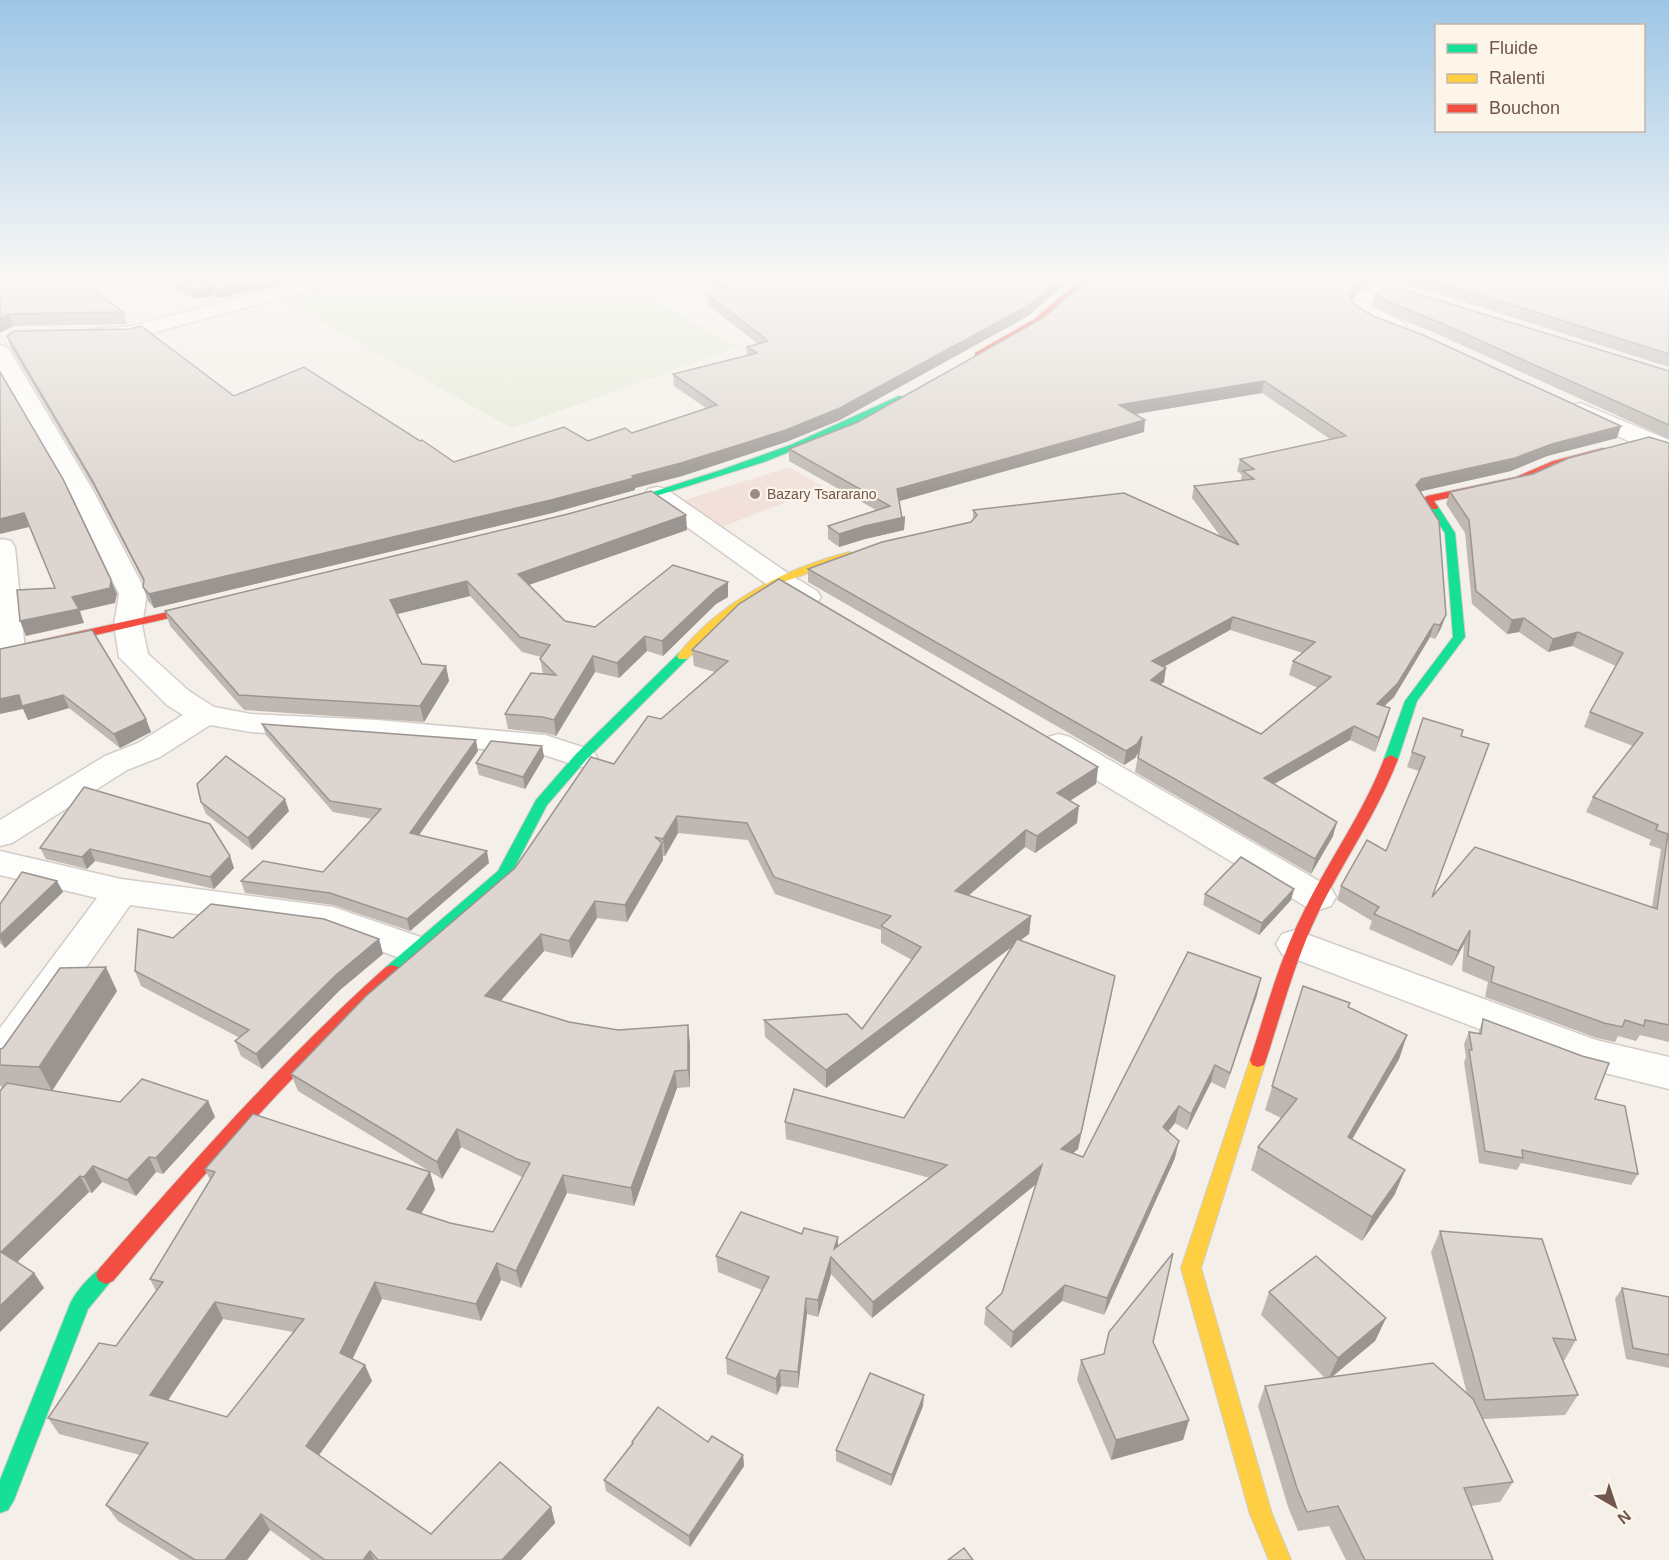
<svg xmlns="http://www.w3.org/2000/svg" width="1669" height="1560" viewBox="0 0 1669 1560" font-family="Arial,sans-serif">
	<rect width="100%" height="100%" fill="#f4efe9"/>
	<polygon fill="#f1e1da" points="789,467 824,487 722,527 682,501"/>
	<polygon fill="#e2ead5" points="355,279 614,279 738,347 512,428 283,300"/>
	<g fill="none" stroke-linecap="round" stroke-linejoin="round">
		<defs>
			<g id="street">
				<polygon points="308,279 339,279 337,283 133,338 94,337 91,333 94,329 132,326"/>
				<path d="M1383 283 1390 285 1393 289C1387 297 1375 297 1369 305L1404 323 1407 327 1404 331C1388 335 1358 321 1348 307L1358 293Z"/>
				<polygon points="0,345 7,347 10,351 94,492 147,594 142,625 148,654 189,691 214,707 251,714 377,720 545,735 592,750 597,757 592,764 581,767 541,754 377,740 251,732 210,725 160,757 127,770 12,843 0,846 0,820 105,756 138,743 183,715 167,705 119,657 114,625 119,594 70,492 0,372"/>
				<polygon points="1580,403 1669,440 1669,455 1637,445 1572,415 1569,410 1572,405"/>
				<polygon points="657,487 666,489 789,574 817,591 821,597 817,603 807,605 797,603 769,586 648,499 645,494 648,489"/>
				<polygon points="2,539 11,541 15,547 25,651 20,657 10,660 0,657 0,540"/>
				<polygon points="1059,734 1070,737 1331,888 1336,897 1331,906 1318,910 1305,906 1048,751 1043,744 1048,737"/>
				<polygon points="0,851 121,879 333,907 429,940 435,950 429,960 416,964 329,932 130,905 14,1070 0,1075 0,1028 97,898 0,875"/>
				<polygon points="1295,930 1596,1040 1669,1057 1669,1089 1577,1066 1282,954 1276,944 1282,934"/>
			</g>
			<g id="fast">
				<polygon points="899,396 907,398 836,433 764,462 618,508 614,509 609,506 721,470 793,444"/>
				<polygon points="1433,504 1437,505 1455,533 1465,637 1417,701 1398,759 1391,763 1384,759 1405,701 1453,637 1445,533 1428,507"/>
				<polygon points="683,652 689,656 687,659 586,760 547,805 509,878 398,975 386,975 384,971 386,967 498,871 536,800 576,754 679,653"/>
				<path d="M106 1266 113 1269 116 1275 88 1309 14 1500 8 1510 0 1513V1480L70 1304C76 1291 93 1271 106 1266Z"/>
			</g>
			<g id="slow">
				<path d="M849 552 853 553V557L783 582 732 614 687 659H679L677 656C719 602 784 569 849 552Z"/>
				<polygon points="1258,1053 1264,1055 1266,1060 1201,1268 1272,1514 1291,1560 1269,1560 1250,1514 1181,1268 1250,1060 1252,1055"/>
			</g>
			<g id="jam">
				<polygon points="1082,279 1091,279 1039,324 981,357 975,357 975,353 1033,320"/>
				<polygon points="1603,448 1608,451 1606,453 1559,465 1523,481 1434,501 1438,507 1437,509 1429,509 1422,499 1427,496 1516,477 1553,461"/>
				<polygon points="209,603 215,606 213,608 0,657 0,649"/>
				<path d="M1391 755 1398 759C1377 814 1343 861 1318 913 1295 960 1282 1011 1266 1060L1264 1065 1258 1067 1252 1065 1250 1060C1266 1011 1279 960 1303 913 1328 861 1363 814 1384 759Z"/>
				<path d="M392 965 398 967 400 971 398 975C294 1069 204 1175 113 1281L106 1284 99 1281 96 1275 99 1269C191 1164 282 1060 386 967Z"/>
			</g>
		</defs>
		<use href="#street" stroke="#d3ccc7" stroke-width="3"/>
		<use href="#fast" stroke="#d3ccc6" stroke-width="2"/>
		<use href="#slow" stroke="#d3ccc6" stroke-width="2"/>
		<use href="#jam" stroke="#d3ccc6" stroke-width="2"/>
		<use href="#street" fill="#fdfdfc" fill-rule="evenodd"/>
		<use href="#fast" fill="#16e098" fill-rule="evenodd"/>
		<use href="#slow" fill="#ffcf43" fill-rule="evenodd"/>
		<use href="#jam" fill="#f24e42" fill-rule="evenodd"/>
	</g>
	<g fill="#beb7b2" fill-rule="evenodd">
		<polygon points="0,279 123,312 127,324 13,326 0,333"/>
		<polygon points="160,279 299,279 262,289 218,298 214,295 195,299"/>
		<polygon points="699,279 1071,279 1028,316 840,420 786,442 682,476 635,488 635,490 552,513 154,608 148,601 143,587 144,583 96,491 11,348 7,336 234,396 454,462 632,433 706,408 674,386 673,374 747,355 747,347 758,344 708,305 707,294 719,292"/>
		<path d="M1088 279H1379L1357 291 1351 300 1355 305 1373 316 1617 438 1547 456 1511 471 1420 491 1446 615 1441 628 1435 639 1430 637 1394 697 1384 706 1386 722 1375 752 1350 740 1274 784 1333 836 1311 874 1135 772 1139 751 1135 758 1124 765 808 582V569L971 522 973 521V510L1221 537 1192 498 1194 486 1241 480 1242 475 1237 471 1240 459 1330 439 1262 393 1135 414 1144 432 899 501 902 518 905 517 904 530 865 539 839 547 828 539V526L876 510 789 461V449L858 422 1045 317ZM1230 630 1303 653 1293 661 1289 675 1318 688 1261 734 1160 685 1164 682V667Z"/>
		<polygon points="1404,279 1669,279 1669,367 1439,294 1402,286"/>
		<polygon points="1375,294 1669,371 1669,439 1433,332 1383,312 1373,305"/>
		<polygon points="1669,443 1669,1042 1640,1035 1636,1041 1618,1036 1615,1042 1597,1038 1485,997 1488,982 1462,971 1464,944 1452,966 1369,929 1372,921 1337,900 1341,886 1386,851 1419,771 1407,767 1423,718 1461,736 1433,897 1652,907 1661,849 1649,845 1651,840 1586,812 1593,797 1633,746 1584,727 1590,712 1616,666 1572,646 1548,652 1519,632 1507,634 1472,604 1465,533 1446,504 1450,492"/>
		<polygon points="687,530 529,585 565,621 595,627 728,597 716,604 663,656 647,651 619,678 595,672 556,736 545,733 508,729 505,714 543,674 540,659 541,657 522,652 470,596 397,614 422,664 446,666 449,681 424,722 244,710 170,626 165,611"/>
		<polygon points="0,649 146,719 151,732 120,748 69,708 28,720"/>
		<path d="M692 650 1098 767 1096 784 1070 801 1077 823 1035 853 1025 847 968 896 1031 916 1029 934 1020 940 1112 993 1078 1149 1073 1153 1083 1157 1257 995 1225 1089 1211 1082 1187 1130 1175 1123 1168 1131 1175 1158 1104 1315 1062 1301 1011 1348 984 1324 986 1308 1002 1293 1036 1184 872 1318 831 1274 818 1317 807 1314 798 1388 781 1386 777 1395 727 1374 726 1358 762 1290 718 1272 716 1256 802 1234 838 1246 930 1178 786 1139 785 1122 904 1118 1012 946 826 1088 765 1037 764 1020 862 1029 912 960 881 943V930L775 894 748 840 678 833 665 856H663V860L627 922 597 918 572 958 544 951 501 1001 569 1022 690 1043V1087L677 1088 634 1206 567 1193 521 1288 501 1280 481 1321 382 1299 352 1359 365 1365 372 1381 319 1455 431 1534 551 1507 555 1523 521 1560H311L270 1530 247 1560H180L118 1521 106 1505 140 1455 59 1434 48 1418 116 1346 156 1291 150 1279 210 1180 205 1169 430 1172 435 1190 421 1214 450 1223 493 1232 522 1177 461 1147 442 1179 298 1091 291 1074 515 868 614 764 661 719 715 672 694 666ZM223 1319 293 1332 227 1417 168 1400Z"/>
		<polygon points="262,724 478,751 419,835 489,863 410,931 333,905 245,893 241,881 323,872 372,819 333,812 266,735"/>
		<polygon points="542,746 544,757 525,789 479,775 476,763"/>
		<polygon points="84,787 230,856 234,868 214,889 95,861 87,869 46,859 40,848"/>
		<polygon points="201,802 289,811 252,850 206,814"/>
		<polygon points="57,881 63,892 5,948 0,943 0,904"/>
		<polygon points="1294,889 1291,900 1259,935 1203,905 1205,894"/>
		<polygon points="173,938 379,939 383,954 340,990 262,1069 241,1056 235,1041 240,1038 141,986 135,971"/>
		<polygon points="1303,986 1350,1003 1348,1007 1407,1035 1399,1059 1352,1139 1395,1194 1362,1241 1251,1170 1258,1147 1281,1118 1265,1110"/>
		<polygon points="117,991 52,1091 120,1102 208,1101 215,1117 163,1174 156,1172 136,1196 102,1182 92,1193 89,1192 17,1262 34,1273 44,1288 0,1332 0,1091 3,1088 2,1088 0,1085 0,1049"/>
		<polygon points="1483,1019 1595,1099 1638,1174 1631,1185 1521,1163 1517,1170 1479,1163 1464,1062 1466,1057 1464,1044 1469,1032 1478,1034"/>
		<polygon points="1440,1231 1576,1340 1564,1361 1563,1360 1578,1395 1565,1415 1483,1419 1513,1482 1500,1502 1471,1506 1493,1560 1346,1560 1329,1526 1298,1531 1288,1507 1258,1406 1265,1386 1325,1378 1261,1315 1269,1292 1386,1318 1375,1341 1332,1377 1467,1394 1431,1252"/>
		<polygon points="1622,1288 1669,1297 1669,1368 1626,1359 1615,1299"/>
		<polygon points="1153,1342 1189,1420 1183,1440 1111,1460 1077,1380 1081,1360"/>
		<polygon points="923,1406 891,1486 836,1461 836,1450"/>
		<polygon points="632,1442 708,1442 743,1455 744,1466 690,1547 606,1491 604,1480 632,1444"/>
	</g>
	<g fill="#9b9591">
		<polygon points="265,279 299,279 262,289 218,298 216,290"/>
		<polygon points="1060,279 1071,279 1028,316 840,420 786,442 682,476 635,488 635,490 552,513 154,608 149,594 632,476"/>
		<polygon points="1362,279 1379,279 1357,291 1346,308 1349,298 1359,280"/>
		<polygon points="211,286 214,295 195,299 192,291"/>
		<polygon points="9,314 13,326 0,333 0,318"/>
		<polygon points="1264,381 1262,393 1118,417 1119,405"/>
		<polygon points="1145,420 1144,432 896,502 897,489"/>
		<polygon points="1621,426 1617,438 1547,456 1511,471 1418,492 1416,485 1421,479 1552,444"/>
		<polygon points="24,513 29,527 0,534 0,519"/>
		<polygon points="686,515 687,530 520,588 518,574"/>
		<polygon points="905,517 904,530 865,539 839,547 839,534 865,526"/>
		<polygon points="111,580 117,594 115,603 80,611 84,623 26,636 20,621"/>
		<polygon points="467,581 470,596 394,615 390,600"/>
		<polygon points="728,582 728,597 716,604 663,656 662,641 716,590"/>
		<polygon points="1446,615 1441,628 1435,639 1440,625"/>
		<polygon points="1233,617 1230,630 1149,675 1152,661"/>
		<polygon points="1524,618 1519,632 1507,634 1512,620"/>
		<polygon points="1434,624 1430,637 1394,697 1372,718 1377,704"/>
		<polygon points="1578,632 1572,646 1548,652 1553,639"/>
		<polygon points="645,636 647,651 619,678 617,663"/>
		<polygon points="593,656 595,672 556,736 554,720"/>
		<polygon points="446,666 449,681 424,722 420,706"/>
		<polygon points="1166,668 1164,682 1148,694 1151,680"/>
		<polygon points="19,695 63,695 69,708 28,720 23,709 0,714 0,699"/>
		<polygon points="1390,708 1386,722 1375,752 1379,738"/>
		<polygon points="146,719 151,732 120,748 114,734"/>
		<polygon points="1354,726 1350,740 1260,792 1264,778"/>
		<polygon points="1142,736 1140,750 1135,758 1124,765 1126,751"/>
		<polygon points="476,740 478,751 412,845 410,833"/>
		<polygon points="542,746 544,757 525,789 523,777"/>
		<polygon points="1098,767 1096,784 1055,810 1057,793"/>
		<polygon points="285,799 289,811 252,850 248,838"/>
		<polygon points="1079,806 1077,823 1035,853 1037,836"/>
		<polygon points="677,816 678,833 665,856 663,839"/>
		<polygon points="1337,822 1333,836 1311,874 1315,859"/>
		<polygon points="1026,830 1025,847 954,908 955,891"/>
		<polygon points="662,843 663,860 627,922 625,905"/>
		<polygon points="90,849 95,861 87,869 82,857"/>
		<polygon points="487,851 489,863 410,931 407,919"/>
		<polygon points="230,856 234,868 214,889 210,877"/>
		<polygon points="57,881 63,892 5,948 0,938 0,935"/>
		<polygon points="1294,889 1291,900 1259,935 1262,923"/>
		<polygon points="595,901 597,918 572,958 569,941"/>
		<polygon points="1031,916 1029,934 826,1088 826,1070"/>
		<polygon points="1470,930 1464,944 1452,966 1458,951"/>
		<polygon points="541,934 544,951 489,1014 485,996"/>
		<polygon points="379,939 383,954 340,990 262,1069 256,1054 336,975"/>
		<polygon points="106,967 117,991 52,1091 39,1067"/>
		<polygon points="1115,976 1078,1149 1058,1166 1061,1149"/>
		<polygon points="1261,978 1257,995 1225,1089 1230,1073"/>
		<polygon points="688,1025 690,1043 690,1087 688,1070"/>
		<polygon points="1407,1035 1399,1059 1340,1160 1348,1137"/>
		<polygon points="1215,1065 1211,1082 1187,1130 1191,1114"/>
		<polygon points="675,1071 677,1088 634,1206 631,1188"/>
		<polygon points="208,1101 215,1117 163,1174 156,1158"/>
		<polygon points="1179,1106 1175,1123 1159,1143 1163,1127"/>
		<polygon points="457,1129 461,1147 442,1179 437,1162"/>
		<polygon points="1179,1141 1175,1158 1104,1315 1107,1298"/>
		<polygon points="149,1157 156,1172 136,1196 127,1180"/>
		<polygon points="1042,1165 1040,1181 872,1318 873,1302"/>
		<polygon points="93,1166 102,1182 92,1193 84,1177"/>
		<polygon points="1405,1170 1395,1194 1362,1241 1372,1217"/>
		<polygon points="430,1172 435,1190 413,1227 407,1209"/>
		<polygon points="563,1175 567,1193 521,1288 516,1271"/>
		<polygon points="80,1176 89,1192 11,1268 1,1252"/>
		<polygon points="838,1237 838,1253 834,1249"/>
		<polygon points="831,1257 831,1274 818,1317 818,1300"/>
		<polygon points="497,1263 501,1280 481,1321 476,1304"/>
		<polygon points="34,1273 44,1288 0,1332 0,1306"/>
		<polygon points="375,1282 382,1299 347,1370 340,1353"/>
		<polygon points="1065,1285 1062,1301 1011,1348 1013,1332"/>
		<polygon points="806,1298 807,1314 798,1388 798,1372"/>
		<polygon points="215,1302 223,1319 160,1412 150,1395"/>
		<polygon points="1386,1318 1375,1341 1328,1380 1338,1358"/>
		<polygon points="365,1365 372,1381 314,1462 306,1446"/>
		<polygon points="780,1370 781,1386 777,1395 776,1379"/>
		<polygon points="924,1395 923,1406 891,1486 892,1475"/>
		<polygon points="1189,1420 1183,1440 1111,1460 1116,1440"/>
		<polygon points="743,1455 744,1466 690,1547 689,1536"/>
		<polygon points="551,1507 555,1523 521,1560 502,1560"/>
		<polygon points="261,1514 270,1530 247,1560 225,1560"/>
		<polygon points="370,1551 374,1560 363,1560"/>
	</g>
	<g fill="#ddd5cf" stroke="#9b9591" stroke-width="1.5" fill-rule="evenodd">
		<polygon points="0,279 79,279 123,312 9,314 0,318"/>
		<polygon points="172,279 265,279 216,290 211,286 192,291"/>
		<polygon points="716,279 1060,279 1029,305 840,408 786,430 681,463 632,476 634,478 551,500 149,594 143,587 144,580 91,478 7,336 15,331 130,329 141,326 234,396 304,367 420,441 422,440 454,462 564,427 588,441 625,428 632,433 717,405 673,374 757,353 747,347 768,341 707,294 732,289"/>
		<path d="M1088 279H1362L1359 280 1349 298 1355 305 1373 316 1423 335 1621 426 1552 444 1515 458 1421 479 1416 485 1439 521 1446 615 1440 625 1434 624 1398 683 1377 704 1390 708 1379 738 1354 726 1264 778 1337 822 1315 859 1138 758 1142 736 1137 744 1126 751 808 569 882 542 971 522 977 515 973 510 1124 493 1239 545 1194 486 1254 479 1243 471 1254 469 1240 459 1346 436 1264 381 1119 405 1145 420 897 489 902 518 905 517 865 526 839 534 828 526 890 506 789 449 858 422 1045 317ZM1233 617 1315 642 1293 661 1331 677 1261 734 1151 680 1166 668 1152 661Z"/>
		<polygon points="1423,279 1669,279 1669,354 1442,283"/>
		<polygon points="1384,289 1405,290 1669,371 1669,425 1436,321 1386,301 1375,294"/>
		<polygon points="0,372 63,479 111,580 110,588 72,597 79,609 20,621 17,590 55,588 24,513 0,519"/>
		<polygon points="1649,437 1669,443 1669,1025 1645,1020 1644,1026 1625,1020 1622,1027 1604,1023 1491,982 1494,967 1468,956 1470,930 1458,951 1374,914 1379,907 1341,886 1367,840 1386,851 1425,757 1412,752 1423,718 1463,730 1461,736 1489,744 1432,897 1475,847 1657,909 1668,834 1656,830 1658,825 1593,797 1643,733 1590,712 1623,653 1578,632 1553,639 1524,618 1512,620 1476,591 1469,520 1450,492 1533,474 1569,458"/>
		<polygon points="651,491 686,515 518,574 565,621 595,627 673,565 728,582 716,590 662,641 645,636 617,663 593,656 554,720 543,717 505,714 531,673 556,675 540,659 550,645 520,637 467,581 390,600 422,664 446,666 420,706 239,695 165,611 568,514"/>
		<path d="M779 579 1098 767 1057 793 1079 806 1037 836 1026 830 955 891 1031 916 826 1070 764 1020 847 1014 862 1029 921 947 881 926 891 916 774 877 747 823 677 816 663 839 655 837 662 843 625 905 595 901 569 941 541 934 485 996 569 1022 618 1030 688 1025V1070L675 1071 631 1188 563 1175 516 1271 497 1263 476 1304 375 1282 340 1353 365 1365 306 1446 431 1534 500 1462 551 1507 502 1560H378L370 1551 363 1560H325L261 1514 225 1560H195L106 1505 148 1443 48 1418 99 1343 116 1346 163 1282 150 1279 215 1172 205 1169 253 1114 430 1172 407 1209 450 1223 493 1232 530 1163 517 1159 457 1129 437 1162 291 1074 366 996 515 868 591 757 614 764 648 716 661 719 728 661 692 650 739 604ZM215 1302 304 1319 227 1417 150 1395Z"/>
		<polygon points="92,630 146,719 114,734 63,695 22,706 19,695 0,699 0,649"/>
		<polygon points="262,724 476,740 410,833 487,851 407,919 330,893 241,881 263,861 323,872 381,809 330,801"/>
		<polygon points="491,741 542,746 523,777 476,763"/>
		<polygon points="226,756 285,799 248,838 201,802 197,784"/>
		<polygon points="84,787 210,824 230,856 210,877 90,849 82,857 40,848"/>
		<polygon points="1241,857 1294,889 1262,923 1205,894"/>
		<polygon points="22,872 57,881 0,935 0,904"/>
		<polygon points="211,904 324,919 379,939 336,975 256,1054 235,1041 249,1030 135,971 138,929 173,938"/>
		<polygon points="1017,939 1115,976 1081,1133 1061,1149 1083,1157 1188,952 1261,978 1230,1073 1215,1065 1191,1114 1179,1106 1163,1127 1179,1141 1107,1298 1065,1285 1013,1332 986,1308 1002,1293 1042,1165 873,1302 831,1257 818,1300 806,1298 798,1372 780,1370 776,1379 726,1358 769,1277 716,1256 741,1212 802,1234 804,1228 838,1237 834,1249 947,1165 785,1122 794,1089 904,1118"/>
		<polygon points="106,967 39,1067 0,1065 0,1049 3,1048 60,968"/>
		<polygon points="1303,986 1350,1003 1348,1007 1407,1035 1348,1137 1405,1170 1372,1217 1258,1147 1297,1099 1272,1086"/>
		<polygon points="1483,1019 1582,1056 1609,1063 1595,1099 1625,1106 1638,1174 1522,1150 1523,1158 1485,1151 1469,1050 1472,1050 1469,1032 1481,1034"/>
		<polygon points="142,1079 208,1101 156,1158 149,1157 127,1180 93,1166 84,1177 80,1176 1,1252 34,1273 0,1306 0,1091 7,1083 120,1102"/>
		<polygon points="1440,1231 1542,1239 1576,1340 1553,1338 1578,1395 1485,1400"/>
		<polygon points="1173,1253 1153,1342 1189,1420 1116,1440 1081,1360 1104,1354 1109,1332"/>
		<polygon points="1316,1256 1386,1318 1338,1358 1269,1292"/>
		<polygon points="1622,1288 1669,1297 1669,1355 1633,1348"/>
		<polygon points="1433,1363 1473,1399 1513,1482 1464,1488 1493,1560 1365,1560 1338,1506 1307,1512 1297,1488 1265,1386"/>
		<polygon points="870,1373 924,1395 892,1475 836,1450"/>
		<polygon points="658,1407 708,1442 712,1436 743,1455 689,1536 604,1480 633,1443 632,1442"/>
		<polygon points="964,1548 973,1560 948,1560"/>
	</g>
	<linearGradient id="sky" x2="0" y2="1"><stop stop-color="#9dc6e6"/><stop offset="0.56" stop-color="#faf8f5"/><stop offset="1" stop-color="#faf8f5" stop-opacity="0"/></linearGradient>
	<rect width="1669" height="498" fill="url(#sky)"/>
	<circle fill="#9e8c84" stroke="#fdf4ea" stroke-width="2" cx="755" cy="494" r="6"/>
	<g text-anchor="middle" stroke-width="4.5" stroke-linejoin="round" paint-order="stroke">
		<g font-size="14" fill="#6f574d" stroke="#fdf4ea" text-anchor="start">
			<text x="767" y="499">Bazary Tsararano</text>
		</g>
	</g>
	<rect x="1435" y="24" width="210" height="108" fill="#fdf4ea" stroke="#c4b5ab" stroke-width="1.5"/>
	<rect x="1447" y="44" width="30" height="9" fill="#16e098" stroke="#c4b5ab" stroke-width="1.5"/>
	<text x="1489" y="54" font-size="18" fill="#6f574d">Fluide</text>
	<rect x="1447" y="74" width="30" height="9" fill="#ffcf43" stroke="#c4b5ab" stroke-width="1.5"/>
	<text x="1489" y="84" font-size="18" fill="#6f574d">Ralenti</text>
	<rect x="1447" y="104" width="30" height="9" fill="#f24e42" stroke="#c4b5ab" stroke-width="1.5"/>
	<text x="1489" y="114" font-size="18" fill="#6f574d">Bouchon</text>
	<g transform="translate(1615 1506) rotate(141)" stroke="#fdf4ea" stroke-width="4.5" paint-order="stroke">
	<path d="M0-4.5L10 22L0 15L-10 22Z" fill="#6f574d"/>
	<text y="-9" font-size="16" font-weight="bold" text-anchor="middle" fill="#6f574d">N</text>
	</g>
</svg>
